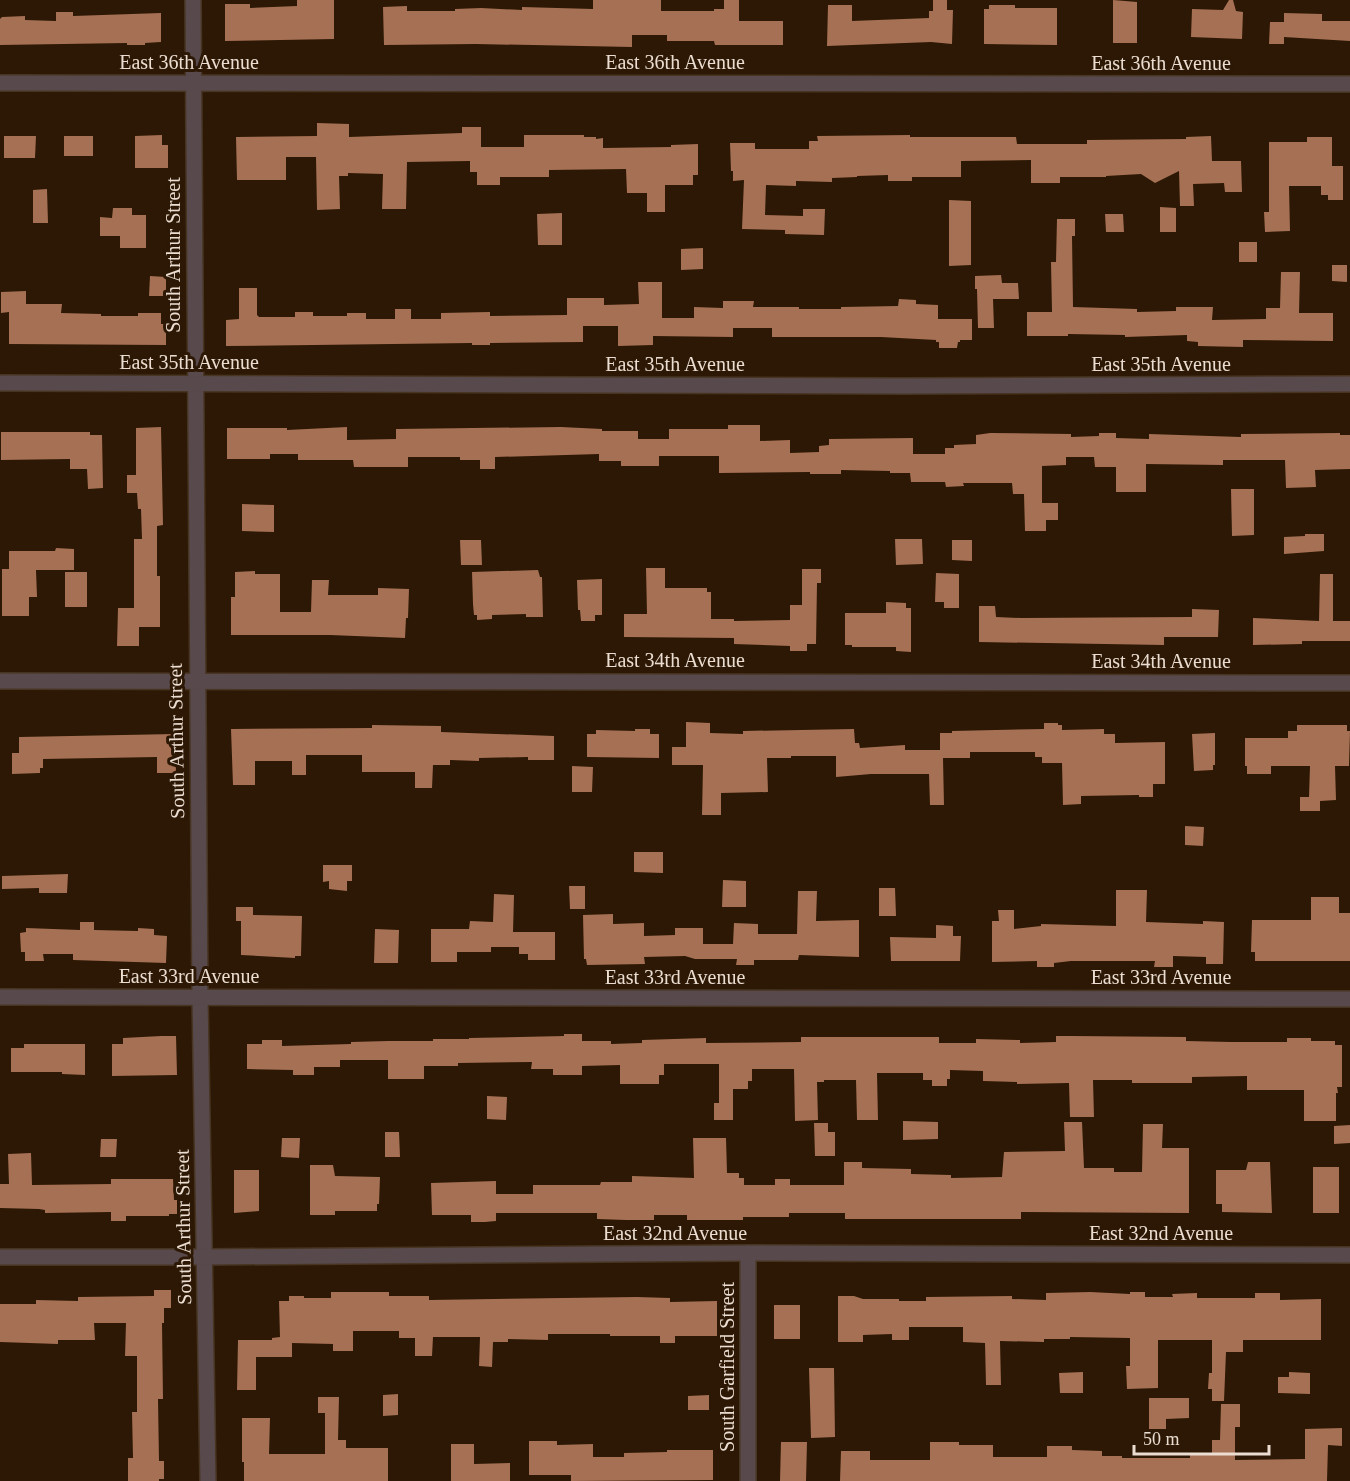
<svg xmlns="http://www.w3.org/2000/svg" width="1350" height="1481" viewBox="0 0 1350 1481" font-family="'Times New Roman',serif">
	<rect width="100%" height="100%" fill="#2c1804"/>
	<g fill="#a67054">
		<polygon points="297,0 334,0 334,39 225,41 225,4 250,4 250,8 297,6"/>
		<polygon points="593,0 661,0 661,11 714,11 714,9 724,9 724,0 739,0 739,21 783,21 783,45 715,45 714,41 667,41 667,35 632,35 632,47 476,44 384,45 383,7 407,6 407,11 455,11 455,9 481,8 522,10 522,7 593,9"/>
		<polygon points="933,0 947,0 947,10 953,10 952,44 931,42 827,46 828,5 852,5 852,21 929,18 929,11 933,11"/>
		<polygon points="1113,0 1137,2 1137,43 1113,43"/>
		<polygon points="1229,0 1233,0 1236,11 1243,12 1242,39 1191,37 1192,9 1223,10"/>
		<polygon points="989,5 1015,5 1015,8 1057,8 1057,45 984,44 984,9 989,9"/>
		<polygon points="56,12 73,12 73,16 161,13 161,42 145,43 145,45 127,45 127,43 0,45 0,19 2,17 25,16 25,20 56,21"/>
		<polygon points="1284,13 1322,14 1322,21 1350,21 1350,41 1284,37 1284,44 1269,44 1270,22 1284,22"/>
		<polygon points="317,123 349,124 349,137 462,133 462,127 481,127 481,147 524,147 524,135 584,135 584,137 596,137 596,139 603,138 603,148 671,147 671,145 698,144 698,175 693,175 693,185 665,185 665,212 647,212 647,193 627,193 626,169 549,170 549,177 500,177 500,185 477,185 477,172 470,172 470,161 407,162 406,209 382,209 383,174 348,173 348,176 339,176 340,209 317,210 316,157 286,157 286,180 237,180 236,137 317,136"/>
		<polygon points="162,135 162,145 168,145 168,168 135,168 135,136"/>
		<polygon points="910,135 910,137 1016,137 1017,144 1087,144 1087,140 1186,139 1186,137 1211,136 1212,161 1241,161 1242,192 1225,192 1224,183 1193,184 1194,206 1180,206 1179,171 1155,183 1141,174 1106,176 1106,177 1060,177 1060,183 1031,183 1031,160 961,161 961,177 912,177 912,181 888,181 888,175 857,176 857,177 832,178 832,182 796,181 796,186 766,185 765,215 803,216 803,209 825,209 824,235 785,234 785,230 742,229 744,180 733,181 733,171 731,171 730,143 755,143 755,149 809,149 809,141 818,141 817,136"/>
		<polygon points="4,136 36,136 35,158 4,158"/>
		<rect x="64" y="136" width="29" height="20"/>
		<polygon points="1307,137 1332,137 1332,166 1343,166 1343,200 1328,200 1328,195 1321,195 1321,186 1289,186 1290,231 1265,232 1264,212 1269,212 1269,142 1307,142"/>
		<polygon points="47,189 48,223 33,223 33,190"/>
		<polygon points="949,200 971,201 971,265 949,266"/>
		<polygon points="1160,207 1176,208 1176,232 1160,232"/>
		<polygon points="113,208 132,208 132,215 146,215 146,248 120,248 120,236 100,236 100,217 112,218"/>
		<polygon points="562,213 562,245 538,245 537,214"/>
		<polygon points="1105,214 1123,214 1124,232 1106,232"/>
		<polygon points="1057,219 1075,219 1075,236 1072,236 1073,307 1137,309 1137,312 1176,311 1176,307 1213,307 1212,320 1266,319 1266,308 1280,308 1281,272 1300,272 1299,313 1333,313 1333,341 1243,340 1243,347 1198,346 1198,342 1187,341 1187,335 1125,337 1125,335 1068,334 1068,336 1027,336 1027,312 1052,312 1051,262 1056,262"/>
		<rect x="1239" y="242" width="18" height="20"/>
		<polygon points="703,248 703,269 681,270 681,249"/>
		<polygon points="1332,265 1347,265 1347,282 1332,281"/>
		<polygon points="1001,275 1002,283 1018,283 1019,299 993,299 994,328 978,328 977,289 975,289 975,276"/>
		<polygon points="150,276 166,277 166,296 149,296"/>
		<polygon points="638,282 662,282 662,318 694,318 694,307 723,308 723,301 754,301 753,307 799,307 799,309 841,309 841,307 898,306 899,299 916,300 916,304 938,305 938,319 972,319 972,340 960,340 960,342 958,342 957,348 939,348 939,342 936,342 936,340 881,337 772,337 772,328 733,328 733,337 653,336 653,345 618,346 618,326 583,326 583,342 490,343 490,345 472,345 472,343 226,346 226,320 239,319 239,288 257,288 257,315 259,317 295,317 295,312 313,312 313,316 347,316 347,313 366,313 366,319 395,319 395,309 411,309 411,319 441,319 441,313 490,312 490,316 567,315 567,298 604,298 604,305 639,304"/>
		<polygon points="26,291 26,304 62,304 61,313 101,314 101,316 138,316 138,313 161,313 161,324 166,324 166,345 9,344 9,312 1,313 1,292"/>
		<polygon points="728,425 760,425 760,441 790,440 790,453 819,452 819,446 829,445 829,439 913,438 913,454 945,454 945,448 954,448 954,445 976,444 976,435 990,433 1071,434 1071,437 1099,436 1099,433 1116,433 1116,438 1149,439 1149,434 1241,437 1241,434 1340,433 1340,435 1350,435 1350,469 1315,470 1316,487 1286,488 1285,460 1223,460 1223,465 1146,464 1146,492 1116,492 1116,467 1095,467 1094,457 1066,457 1066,465 1042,466 1042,503 1058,503 1058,520 1046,520 1046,531 1025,531 1024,494 1013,494 1012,483 963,483 964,486 946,487 945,482 911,482 910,473 890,473 890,471 841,470 841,474 810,474 810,472 719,473 719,456 659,456 659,466 621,466 621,461 599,461 599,454 495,457 495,469 480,469 480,460 460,460 460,457 408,457 408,467 354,467 353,460 298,460 298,454 270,454 270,459 227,459 227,428 287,428 287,430 347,427 347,440 396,439 396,429 561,427 602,429 602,431 638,431 638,439 669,439 669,429 728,429"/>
		<polygon points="161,427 163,525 157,526 157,576 160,576 160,627 139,627 139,646 117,646 118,608 134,608 134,539 142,539 141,509 138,509 137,493 127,493 127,475 136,475 136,428"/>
		<polygon points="1,432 90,432 90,435 102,435 103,488 88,489 87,469 70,469 70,459 1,460"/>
		<polygon points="1231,489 1254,489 1254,535 1232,536"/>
		<polygon points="242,504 274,505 274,532 242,531"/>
		<polygon points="1305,534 1324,534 1324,551 1284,554 1284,537 1305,536"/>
		<polygon points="895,539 922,539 923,564 896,565"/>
		<polygon points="460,540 481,540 482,565 461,565"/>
		<polygon points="952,540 972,540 972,561 952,560"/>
		<polygon points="56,548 74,549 74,570 36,570 37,597 29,597 29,616 2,616 2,569 9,569 9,551 55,551"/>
		<polygon points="646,568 665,568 665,588 707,588 707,592 711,592 711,619 734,619 734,621 790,620 790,605 802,605 802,569 821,569 821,583 817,583 816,644 807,644 807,651 790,651 790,646 734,644 734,638 624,637 624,614 647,614"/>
		<polygon points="538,570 540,577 542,577 543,617 526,617 526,614 492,615 492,619 477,620 477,615 474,615 473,604 472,572"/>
		<polygon points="255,571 255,574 280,574 280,612 311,612 312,580 329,580 328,595 378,595 378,588 409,589 408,618 406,618 405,638 330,635 231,635 231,597 235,597 235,572"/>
		<rect x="65" y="572" width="22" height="35"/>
		<polygon points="936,573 959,574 959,608 944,608 944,602 935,602"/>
		<polygon points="1320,574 1333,574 1333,621 1350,621 1350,641 1302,641 1302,644 1253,645 1253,618 1319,621"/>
		<polygon points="602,579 602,615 595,615 595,621 581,621 580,610 578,610 577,580"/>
		<polygon points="886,602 906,603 906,608 911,608 911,652 896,651 896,647 852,647 852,645 845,645 845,613 886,613"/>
		<polygon points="979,606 995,606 996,617 1021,618 1192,617 1192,609 1219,610 1218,637 1164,637 1164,645 979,642"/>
		<polygon points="686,722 710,723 710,733 743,734 743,731 854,729 855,743 859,743 860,748 905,745 905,750 940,750 940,733 952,733 952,731 1044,729 1044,723 1058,723 1058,725 1062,725 1062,730 1104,729 1104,734 1115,734 1115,743 1165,742 1165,784 1153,784 1153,797 1139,797 1139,795 1081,796 1081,804 1063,805 1062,763 1042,763 1042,757 1035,757 1035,752 970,752 970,758 943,758 944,805 930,805 929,774 871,774 836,777 836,756 791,756 791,758 767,758 768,792 721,793 721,815 702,815 703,765 672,765 672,747 686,747"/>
		<polygon points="372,725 441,726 441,732 554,736 554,760 528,760 528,757 479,758 479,761 450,760 450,765 433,765 432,788 415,788 415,772 362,772 362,755 306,755 306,775 292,775 292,761 255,761 255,785 233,785 231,729 372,728"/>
		<polygon points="1297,725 1347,725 1347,731 1350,731 1349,766 1335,766 1336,800 1320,801 1320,811 1300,811 1300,797 1309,797 1310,766 1271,766 1271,774 1247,774 1247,766 1245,766 1245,738 1288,738 1288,731 1297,731"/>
		<polygon points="635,729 650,729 650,734 659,734 659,758 587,757 587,734 596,734 596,730 635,731"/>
		<polygon points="1215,733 1215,765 1213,765 1213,770 1194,771 1192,734"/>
		<polygon points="175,734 176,773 157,773 157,757 43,759 43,768 40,768 40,773 12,774 12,753 19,753 19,737"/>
		<polygon points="572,766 593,767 592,792 572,792"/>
		<polygon points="1185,826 1204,827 1203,846 1185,845"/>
		<polygon points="634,852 663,852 663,873 634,872"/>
		<polygon points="323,865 352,865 352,881 347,881 347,891 329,889 329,881 323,882"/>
		<polygon points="68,874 67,893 39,893 39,888 2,889 2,876"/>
		<polygon points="723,880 746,881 746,907 722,907"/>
		<polygon points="569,886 585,886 585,909 570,909"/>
		<polygon points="879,888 895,888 896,916 879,916"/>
		<polygon points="1116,890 1147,890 1146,922 1203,924 1203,921 1224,922 1223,964 1206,964 1206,957 1173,956 1173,967 1154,967 1155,961 1071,961 1054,963 1054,967 1037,967 1037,961 992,962 992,921 999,921 998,910 1014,910 1014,929 1041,926 1041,924 1116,926"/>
		<polygon points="798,891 817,891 816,921 859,920 859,957 799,955 798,960 754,960 754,965 736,965 737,959 695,959 685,956 644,957 645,964 587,965 586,959 584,959 583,915 613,914 613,924 644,923 644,936 675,935 675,928 703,928 703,944 733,944 734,923 758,924 758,934 797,934"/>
		<polygon points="494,894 514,895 513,932 555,932 555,960 528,960 528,954 519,954 519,947 491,947 491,952 457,952 457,962 431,962 431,929 469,929 470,921 493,922"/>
		<polygon points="1311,897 1339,897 1339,913 1350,913 1350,961 1255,961 1255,952 1251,952 1252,920 1311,920"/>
		<polygon points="236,907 253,907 253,915 302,916 301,956 295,956 295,958 241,955 241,921 236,921"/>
		<polygon points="80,922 94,922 94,930 138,931 138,928 154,929 154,935 167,936 166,963 73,960 73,954 43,954 44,961 25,961 25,952 21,952 20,933 26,932 26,928 80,930"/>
		<polygon points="936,925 953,926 953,936 961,936 960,961 891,961 890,937 936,938"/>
		<polygon points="375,929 399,930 398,963 374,963"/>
		<polygon points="564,1034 582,1034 582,1041 611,1041 611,1044 642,1043 642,1040 706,1038 706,1043 801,1042 801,1037 939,1037 939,1043 976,1043 976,1039 1020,1040 1020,1043 1056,1042 1056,1036 1072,1036 1186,1037 1186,1041 1231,1042 1287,1042 1287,1038 1311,1038 1311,1041 1335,1041 1335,1045 1342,1045 1342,1087 1337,1087 1338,1093 1336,1093 1336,1121 1304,1121 1304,1090 1247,1090 1247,1076 1192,1077 1192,1083 1132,1083 1132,1080 1093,1080 1094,1117 1070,1117 1069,1083 1017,1084 1017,1082 983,1081 983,1071 950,1070 950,1079 947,1079 947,1086 932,1086 932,1080 923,1080 923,1073 877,1073 878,1120 857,1120 856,1080 824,1080 824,1082 817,1082 818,1120 795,1121 794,1069 752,1069 752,1081 748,1081 748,1089 733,1089 733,1120 714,1120 714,1103 719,1103 719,1064 664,1064 664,1075 659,1075 659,1084 620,1084 620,1065 582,1066 582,1075 553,1075 553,1069 531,1069 532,1062 458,1063 458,1066 424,1066 424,1079 388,1079 388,1060 340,1060 340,1067 314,1067 314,1075 293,1075 293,1070 247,1069 247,1044 262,1044 262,1040 282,1040 282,1046 351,1044 351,1042 388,1041 433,1041 433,1039 469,1039 469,1038 564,1036"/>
		<polygon points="161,1036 176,1036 177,1075 112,1076 112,1044 123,1044 123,1038"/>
		<polygon points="24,1044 85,1044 85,1075 62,1074 62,1072 11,1072 11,1048 24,1048"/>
		<polygon points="487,1096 507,1097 506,1120 487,1119"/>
		<polygon points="903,1121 938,1122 938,1139 903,1140"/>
		<polygon points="1064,1122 1082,1122 1084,1168 1114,1168 1114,1172 1142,1172 1143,1124 1163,1124 1162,1148 1189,1148 1189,1213 1021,1212 1021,1219 845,1219 845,1213 789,1213 789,1217 743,1217 743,1220 687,1220 687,1215 654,1215 654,1220 626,1220 597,1219 597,1213 496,1213 496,1221 485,1222 471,1222 471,1215 432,1215 431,1183 496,1181 496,1194 533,1194 533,1185 600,1185 601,1182 632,1182 632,1176 694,1178 693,1138 726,1138 727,1173 739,1173 739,1178 744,1178 744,1185 775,1185 775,1179 790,1179 790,1185 844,1185 844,1162 862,1162 862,1168 911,1169 911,1174 951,1175 951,1178 1002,1177 1004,1152 1065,1151"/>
		<polygon points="814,1123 828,1123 828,1132 835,1132 835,1156 815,1156"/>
		<polygon points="1350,1125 1350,1143 1334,1144 1334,1126"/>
		<polygon points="385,1132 399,1132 400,1157 385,1157"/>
		<polygon points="282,1138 300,1138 299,1158 281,1157"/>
		<polygon points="101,1139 117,1139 116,1157 100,1157"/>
		<polygon points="31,1153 32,1185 111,1184 111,1179 173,1179 174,1200 177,1200 177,1214 169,1214 169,1216 126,1216 126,1221 111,1221 111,1212 45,1213 45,1210 39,1209 0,1208 0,1184 9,1184 8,1154"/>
		<polygon points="1248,1162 1270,1162 1272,1213 1222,1212 1222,1204 1216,1204 1216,1170 1246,1170"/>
		<polygon points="310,1165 333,1165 335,1176 380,1177 379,1204 377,1204 377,1211 335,1211 335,1215 310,1215"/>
		<rect x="1313" y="1167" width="26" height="46"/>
		<polygon points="234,1170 259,1170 259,1211 234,1213"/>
		<polygon points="154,1290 171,1290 171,1308 164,1308 164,1323 162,1323 163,1399 158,1399 159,1461 164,1461 164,1479 159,1479 159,1481 128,1481 128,1458 133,1458 132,1412 137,1412 137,1356 125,1356 126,1323 94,1323 95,1340 58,1340 58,1344 0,1342 0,1304 36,1304 36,1300 78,1301 78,1297 154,1296"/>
		<polygon points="331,1292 389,1292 389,1296 429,1296 429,1300 637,1297 670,1298 670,1302 717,1301 717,1336 675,1336 675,1343 660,1343 660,1336 610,1336 610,1334 548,1334 548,1340 508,1339 508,1342 493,1342 492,1367 479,1366 480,1337 433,1337 432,1356 415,1356 415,1338 399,1338 399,1331 353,1331 353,1351 333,1351 333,1344 292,1343 292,1357 256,1357 256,1390 237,1390 238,1340 272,1340 272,1338 280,1337 279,1301 289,1301 289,1296 304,1296 304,1298 331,1298"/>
		<polygon points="1090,1292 1130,1294 1130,1292 1145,1292 1145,1297 1173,1297 1172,1294 1197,1293 1197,1298 1255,1298 1255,1293 1280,1293 1280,1300 1321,1299 1321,1340 1243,1340 1243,1352 1226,1352 1224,1401 1212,1401 1212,1389 1208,1389 1209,1373 1212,1373 1212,1340 1158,1340 1158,1388 1127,1389 1126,1366 1130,1366 1130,1338 1070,1337 1070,1339 1044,1339 1044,1342 1000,1341 1001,1385 986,1385 985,1343 963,1342 963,1327 909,1327 909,1340 892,1340 892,1334 863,1335 863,1342 838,1342 838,1296 854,1296 863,1299 899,1299 899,1301 926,1301 926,1297 1012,1296 1012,1299 1046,1300 1046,1293"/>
		<rect x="774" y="1305" width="26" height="34"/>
		<polygon points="809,1368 834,1368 835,1437 811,1438"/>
		<polygon points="1083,1372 1083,1393 1060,1393 1059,1373"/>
		<polygon points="1289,1372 1310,1373 1310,1394 1278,1393 1278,1377 1289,1377"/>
		<polygon points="398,1394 398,1415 383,1416 383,1395"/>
		<polygon points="709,1395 709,1410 688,1410 688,1396"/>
		<polygon points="318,1397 339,1397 338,1440 346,1440 346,1448 388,1448 388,1481 244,1481 244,1462 242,1462 242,1418 270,1418 269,1454 325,1454 325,1413 318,1413"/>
		<polygon points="1149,1398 1189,1398 1189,1418 1166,1419 1166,1429 1149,1429"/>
		<polygon points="1221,1404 1240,1404 1240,1427 1235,1427 1235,1460 1305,1459 1305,1429 1342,1428 1342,1446 1328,1445 1327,1481 840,1481 841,1451 870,1451 870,1460 930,1460 930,1442 959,1442 959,1445 993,1445 993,1457 1047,1457 1047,1446 1072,1446 1072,1450 1102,1451 1102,1456 1122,1456 1122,1458 1190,1458 1190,1455 1212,1455 1212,1440 1220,1440"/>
		<polygon points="529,1441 557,1441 557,1445 593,1444 593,1457 624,1457 624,1453 667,1452 667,1450 713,1450 713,1480 571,1481 571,1475 529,1475"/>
		<polygon points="781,1442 807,1442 806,1481 780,1481"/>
		<polygon points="451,1444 474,1444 474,1464 510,1463 510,1481 451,1481"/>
	</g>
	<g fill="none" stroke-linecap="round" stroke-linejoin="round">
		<defs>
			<g id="street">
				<polyline points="193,0 200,997 208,1481"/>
				<polyline points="0,83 1350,84"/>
				<polyline points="0,383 904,386 1350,384"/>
				<polyline points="0,681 1350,683"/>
				<polyline points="0,997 1350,999"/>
				<polyline points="0,1257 205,1257 748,1253 1350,1255"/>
				<polyline points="748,1481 748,1253"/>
			</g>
		</defs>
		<use href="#street" stroke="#473421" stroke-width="18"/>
		<use href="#street" stroke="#58494c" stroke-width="15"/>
	</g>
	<g text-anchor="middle" stroke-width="6" stroke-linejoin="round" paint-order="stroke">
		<g font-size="20" fill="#ebddd1" stroke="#2c1804">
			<text x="189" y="69">East 36th Avenue</text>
			<text x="675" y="69">East 36th Avenue</text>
			<text x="1161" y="70">East 36th Avenue</text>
			<text transform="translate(173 255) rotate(-90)" y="7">South Arthur Street</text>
			<text x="189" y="369">East 35th Avenue</text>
			<text x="675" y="371">East 35th Avenue</text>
			<text x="1161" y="371">East 35th Avenue</text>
			<text x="675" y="667">East 34th Avenue</text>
			<text x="1161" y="668">East 34th Avenue</text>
			<text transform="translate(176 741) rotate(-91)" y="7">South Arthur Street</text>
			<text x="189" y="983">East 33rd Avenue</text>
			<text x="675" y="984">East 33rd Avenue</text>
			<text x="1161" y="984">East 33rd Avenue</text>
			<text transform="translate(183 1227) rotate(-91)" y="7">South Arthur Street</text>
			<text x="675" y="1240">East 32nd Avenue</text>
			<text x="1161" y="1240">East 32nd Avenue</text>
			<text transform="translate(727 1367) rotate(-90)" y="7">South Garfield Street</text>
		</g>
	</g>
	<path d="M1134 1445v9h135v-9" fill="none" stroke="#ebddd1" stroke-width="3"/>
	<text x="1143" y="1445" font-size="18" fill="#ebddd1" stroke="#2c1804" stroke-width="4.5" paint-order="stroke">50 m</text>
</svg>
